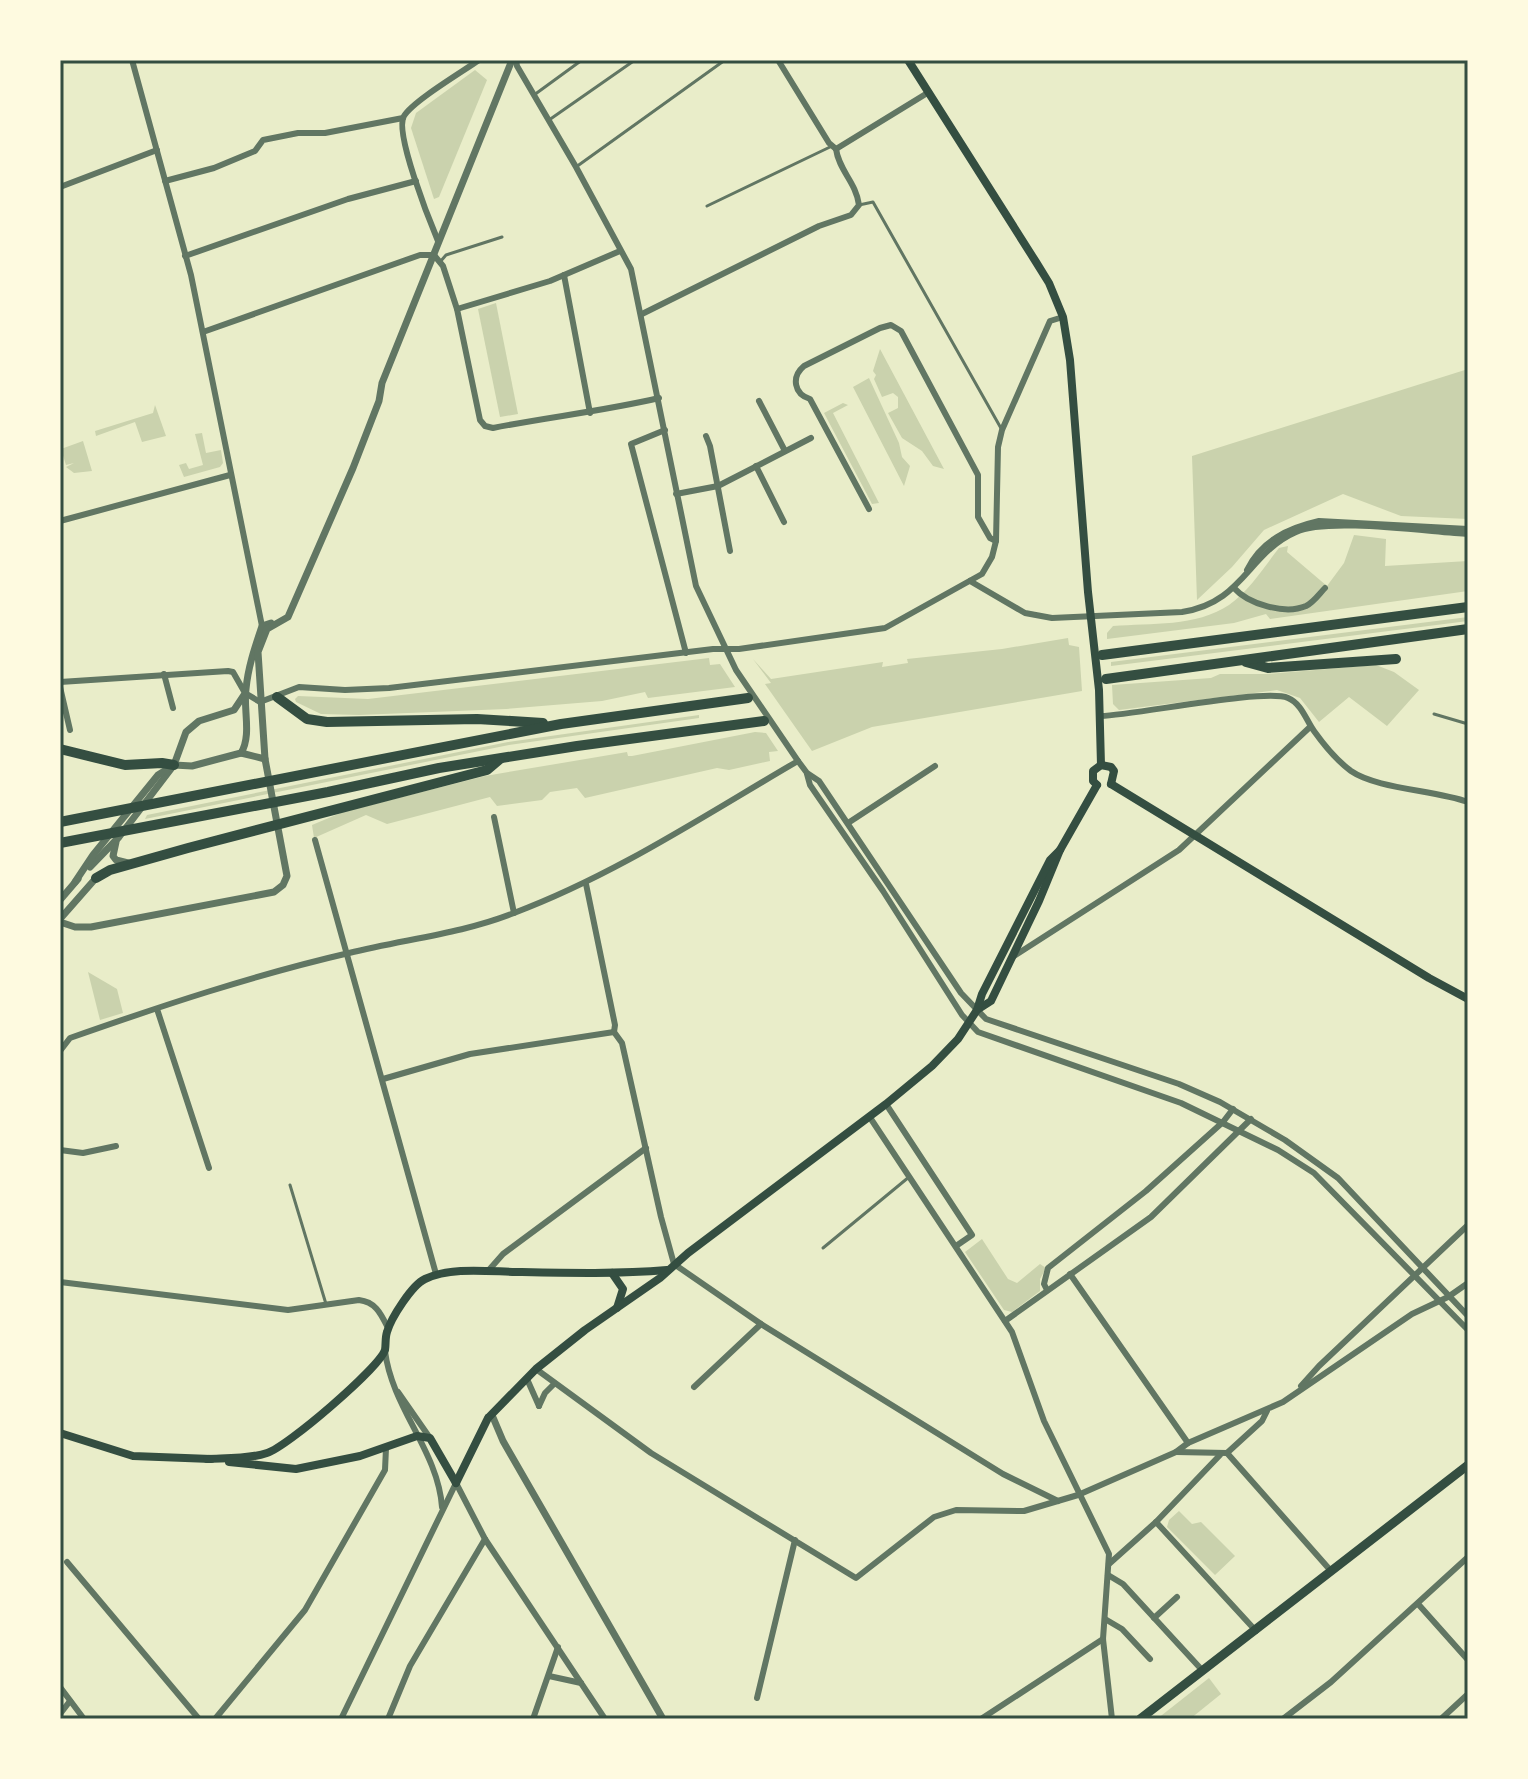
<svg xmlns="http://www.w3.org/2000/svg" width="1528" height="1779" viewBox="0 0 1528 1779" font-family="'Asap Condensed',sans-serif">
	<rect width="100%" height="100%" fill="#e9edc9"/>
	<g fill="#cad2ad">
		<polygon points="475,70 487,80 439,197 434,199 411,128 416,113"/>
		<polygon points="496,303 518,414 500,417 478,309"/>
		<polygon points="880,349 944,469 933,466 922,451 902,438 888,413 898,408 898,397 893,393 882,397 874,379 876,375 873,371"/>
		<polygon points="1468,369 1468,519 1401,516 1343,494 1264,530 1232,567 1197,600 1192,456"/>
		<polygon points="869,378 899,443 902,457 910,466 904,486 853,387"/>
		<polygon points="843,403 848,405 833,413 879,503 872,504 824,413"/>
		<polygon points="155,405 166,436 142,442 135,422 96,436 95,431 153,413"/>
		<polygon points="202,433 206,453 221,450 223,463 220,467 184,477 179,465 186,463 189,469 203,465 195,434"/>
		<polygon points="83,441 92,471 74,473 66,467 74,463 66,465 61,449"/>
		<path d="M1354 535 1386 539 1385 566 1468 561V591L1270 619 1266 614 1234 623 1107 639V633L1113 626C1151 623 1196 627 1229 605 1249 591 1264 567 1279 548L1288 546 1287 552 1327 586 1344 563Z"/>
		<polygon points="1468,617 1468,621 1111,666 1111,662"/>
		<polygon points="1068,638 1069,645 1079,647 1082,691 872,727 812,751 765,684 771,683 753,659 771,679 883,662 882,667 908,663 907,659 1002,649"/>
		<polygon points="709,658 710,665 720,664 735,687 648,698 645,692 602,701 506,709 359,715 321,714 296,702 295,699 298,696 368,699"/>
		<polygon points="1376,665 1394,672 1419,690 1387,726 1349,697 1319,722 1300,698 1277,690 1119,710 1113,704 1112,685 1211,678 1220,674 1266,674"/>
		<polygon points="699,715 699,718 509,745 145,819 147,815 508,742"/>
		<polygon points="755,732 766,733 778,751 769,752 770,761 729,770 717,768 585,798 577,788 550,792 542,800 497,806 490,797 387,824 366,815 314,838 312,825 343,812 485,776 627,752 628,756 632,756"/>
		<polygon points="88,972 117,989 123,1013 100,1020"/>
		<polygon points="982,1239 1008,1279 1017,1283 1040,1264 1046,1268 1040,1279 1040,1291 1012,1312 1004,1310 965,1252"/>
		<polygon points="1179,1511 1192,1524 1201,1522 1235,1556 1215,1575 1167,1527 1169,1520"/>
		<polygon points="1209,1678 1221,1694 1190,1719 1157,1719"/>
	</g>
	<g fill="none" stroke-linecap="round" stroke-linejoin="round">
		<g stroke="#617663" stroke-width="3">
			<polyline points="534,95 582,60"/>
			<polyline points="549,120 635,60"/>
			<polyline points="576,167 725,60"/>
			<polyline points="859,205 873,202 1002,430"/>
			<polyline points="707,206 830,147"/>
			<polyline points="440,262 446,255 502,237"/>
			<polyline points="1434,714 1468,724"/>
			<polyline points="290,1185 326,1304"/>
			<polyline points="823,1248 909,1177"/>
		</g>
		<g stroke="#617663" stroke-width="6">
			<polyline points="132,60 191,275 262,626"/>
			<polyline points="516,60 517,66 576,167 631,269 696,586 736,670 798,761 807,773 819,781 961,993 986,1019 1179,1084 1220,1102 1285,1140 1338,1178 1468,1316"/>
			<polyline points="778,60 829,143 836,149"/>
			<polyline points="836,149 929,92"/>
			<polyline points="165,181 214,168 255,151 263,140 298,133 325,133 403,118"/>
			<polyline points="60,187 157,150"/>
			<path d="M438 241C430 222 394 132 404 116 413 101 462 72 479 60"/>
			<polyline points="185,256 348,199 416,181"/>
			<polyline points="564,275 590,413"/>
			<polyline points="457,309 550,281 620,251"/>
			<path d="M642 314 819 226 851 215 859 205C856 182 839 171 836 149"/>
			<path d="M203 332 420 255H434L443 266 457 309 480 420 485 426 493 428C548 417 604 411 659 398"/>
			<polyline points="759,401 785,451"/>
			<polyline points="665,430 631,444 686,653"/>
			<polyline points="706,436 710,446 730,551"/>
			<polyline points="756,466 784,522"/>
			<polyline points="676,494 718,486 811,438"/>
			<path d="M869 509 810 399C794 394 791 377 804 366L880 328 891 325 901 331 978 475V517L990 538 996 541"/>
			<polyline points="60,521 230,475"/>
			<path d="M1247 570C1261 541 1288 528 1319 521L1468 529"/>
			<path d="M970 581 1025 613 1052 618 1182 612C1243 603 1248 553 1296 532 1327 517 1429 532 1468 534"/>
			<path d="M1234 588C1248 604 1285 615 1306 606 1314 602 1319 594 1325 588"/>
			<polyline points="164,674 173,708"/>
			<polyline points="60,682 228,671 233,672 245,693 260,702 299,687 345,690 389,688 713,649 739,649 885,628 982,574 992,557 996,541 998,447 1002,430 1050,321 1063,317"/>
			<polyline points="60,687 70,730"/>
			<path d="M1101 716C1135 715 1266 688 1288 698 1302 704 1306 720 1314 731 1324 745 1336 760 1351 771 1377 789 1435 790 1468 802"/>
			<polyline points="807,774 810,785 883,891 962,1015 978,1032 1181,1103 1278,1150 1314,1173 1468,1330"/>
			<polyline points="494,817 514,913"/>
			<polyline points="848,823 935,766"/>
			<polyline points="315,840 436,1274"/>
			<polyline points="586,884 615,1025 614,1032 622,1043 661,1217 674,1264 761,1324 1003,1474 1058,1501"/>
			<polyline points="1014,956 1179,850 1310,727"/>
			<polyline points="157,1009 209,1168"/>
			<path d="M60 1051 70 1038C161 1006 254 975 349 953 405 939 461 934 514 913 615 875 705 815 798 761"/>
			<polyline points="383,1079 470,1054 614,1032"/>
			<polyline points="886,1104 972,1235 956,1246"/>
			<polyline points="869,1116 1012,1332 1044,1421 1109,1554 1103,1639 1112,1719"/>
			<polyline points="60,1150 83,1153 116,1146"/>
			<polyline points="488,1271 503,1254 646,1148"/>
			<polyline points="1070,1274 1188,1443"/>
			<path d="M60 1282 288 1310 359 1300C376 1302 381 1314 388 1328"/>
			<polyline points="1047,1290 1044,1284 1048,1268 1146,1191 1223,1122 1233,1109"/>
			<polyline points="1005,1321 1151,1217 1251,1119"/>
			<path d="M385 1351C392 1408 438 1451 442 1507"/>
			<polyline points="536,1369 651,1453 856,1578 934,1517 956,1510 1024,1511 1078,1495 1176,1452 1188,1443 1283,1402 1412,1314 1448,1297 1468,1283"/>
			<polyline points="527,1379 539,1406"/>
			<polyline points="1301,1386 1319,1366 1468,1225"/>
			<polyline points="694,1387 761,1324"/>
			<polyline points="398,1392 430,1438"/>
			<polyline points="539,1406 545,1393 554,1384"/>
			<polyline points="1176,1452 1227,1453 1262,1421 1267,1411"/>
			<polyline points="1227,1453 1331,1571"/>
			<polyline points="456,1483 485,1539 605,1719"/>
			<polyline points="1156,1522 1256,1631"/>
			<polyline points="67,1562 199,1719"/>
			<polyline points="1109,1564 1156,1522 1220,1455"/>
			<polyline points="1108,1575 1123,1584 1202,1670"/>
			<polyline points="1419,1605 1468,1660"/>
			<polyline points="1154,1618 1177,1597"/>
			<polyline points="1105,1619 1122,1629 1150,1659"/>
			<polyline points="549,1676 581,1683"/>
			<polyline points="60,1687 84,1719"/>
			<polyline points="757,1698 795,1540"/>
			<polyline points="60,1714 70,1701"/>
			<polyline points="215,1719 305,1610 385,1470 386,1448"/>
			<polyline points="341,1719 456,1483"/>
			<polyline points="388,1719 410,1666 485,1539"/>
			<polyline points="533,1719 558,1647"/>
			<polyline points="981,1719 1103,1639"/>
			<polyline points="1283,1719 1331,1682 1468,1557"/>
			<polyline points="1441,1719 1468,1694"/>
		</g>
		<g stroke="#617663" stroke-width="7">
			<polyline points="241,753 265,759"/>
			<polyline points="116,842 113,856 116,860 128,863"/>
			<polyline points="90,867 119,837 174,765 186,732 199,721 234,710 244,695"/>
			<path d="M75 882 93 855 158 775 174 765 192 766 241 753C252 735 243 709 246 689 248 667 255 647 262 626L271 623"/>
			<polyline points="60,900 78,879"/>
			<polyline points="60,919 96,878"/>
			<polyline points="60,922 75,927 91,927 274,892 283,885 287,876 265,759 258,652 267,629 288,617 353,468 379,401 382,383 512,60"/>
			<polyline points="492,1415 503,1441 663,1719"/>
		</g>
		<g stroke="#344e41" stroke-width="8">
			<polyline points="908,60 1036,262 1049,283 1063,317 1070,360 1088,592 1099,690 1101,765"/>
			<polyline points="1101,765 1111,767 1114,771 1111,784"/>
			<polyline points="1111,784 1429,978 1468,999"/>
			<polyline points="1097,785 1093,781 1093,771 1101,765"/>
			<polyline points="977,1010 991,1001 1039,901 1060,850 1097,785"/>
			<polyline points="612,1273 623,1289 617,1308"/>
			<polyline points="489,1417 536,1369 585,1330 660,1278 688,1253 886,1104 932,1066 958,1039 977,1010 982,994 1050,860 1060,850"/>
			<polyline points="60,1433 133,1456 211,1459"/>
			<path d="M207 1459C226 1458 249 1459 267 1453 287 1447 379 1368 385 1350 386 1344 385 1338 387 1332 391 1318 412 1285 425 1279 452 1266 492 1272 522 1272 570 1273 619 1274 667 1270"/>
			<polyline points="229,1462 296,1469 360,1456 417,1436 430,1438 456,1483"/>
			<polyline points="456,1483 488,1418"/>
		</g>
		<polyline stroke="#344e41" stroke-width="9" points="1140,1719 1468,1465"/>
		<g stroke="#344e41" stroke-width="10">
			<polyline points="1102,655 1468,607"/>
			<polyline points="1246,662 1268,668 1396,659"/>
			<polyline points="1106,679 1468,629"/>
			<polyline points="277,697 307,719 327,722 477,719 543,723"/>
			<polyline points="60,749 125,765 162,763 174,765"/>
			<polyline points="60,822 561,724 748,698"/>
			<polyline points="60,843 328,792 439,768 577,746 764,721"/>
			<polyline points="96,878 110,870 188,848 487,770 500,759"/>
		</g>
	</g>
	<rect width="1528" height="1779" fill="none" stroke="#fefae0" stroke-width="124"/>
	<rect x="62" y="62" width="1404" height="1655" fill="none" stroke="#344e41" stroke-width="3"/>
</svg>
